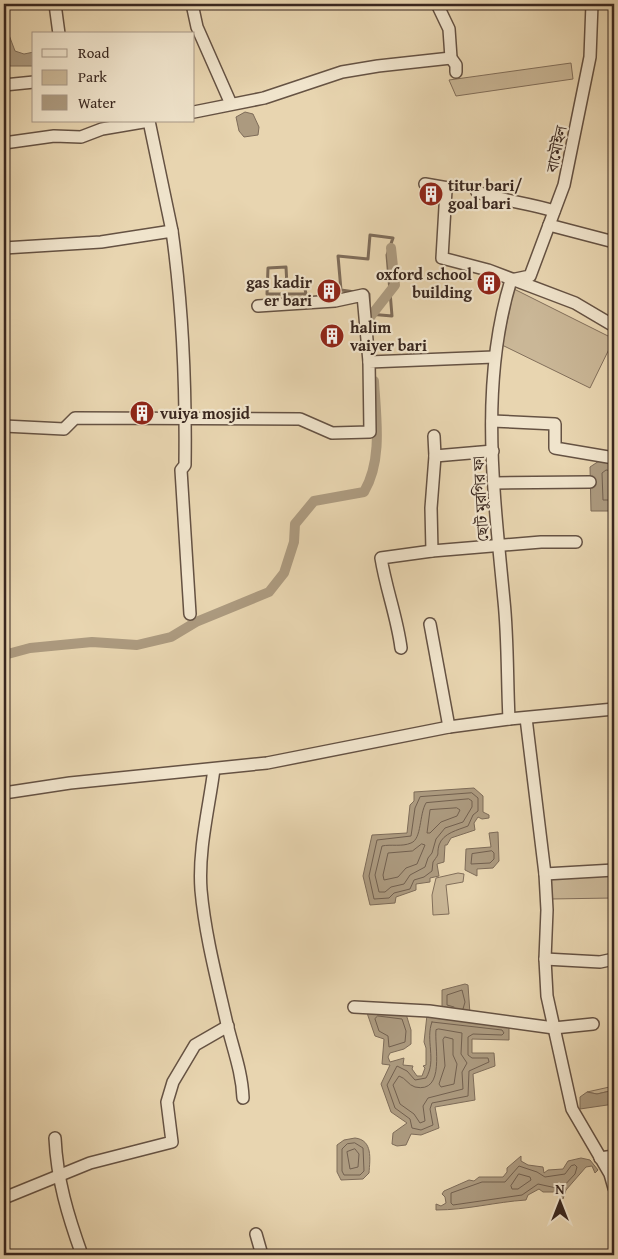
<svg xmlns="http://www.w3.org/2000/svg" width="618" height="1259" viewBox="0 0 618 1259" font-family="'Gentium Book Plus','Noto Serif Bengali',serif">
	<rect width="100%" height="100%" fill="#e8d5b0"/>
	<filter id="stains"><feTurbulence type="fractalNoise" baseFrequency=".004" numOctaves="4"/><feColorMatrix values="0 0 0 0 .2 0 0 0 0 .09 0 0 0 0 .02 0 0 0 .5 -.17"/></filter>
	<radialGradient id="worn" r=".72"><stop offset=".6" stop-color="#630" stop-opacity="0"/><stop offset="1" stop-color="#630" stop-opacity=".3"/></radialGradient>
	<g fill="#cab797" stroke="#826f5b">
		<polygon points="571,63 573,79 456,96 449,80"/>
		<polygon points="514,289 614,339 590,388 502,345"/>
		<polygon points="458,873 464,874 463,882 446,885 449,914 433,915 432,895 436,878"/>
		<polygon points="609,873 613,898 550,899 549,877"/>
		<polygon points="614,1086 614,1090 597,1094 587,1092"/>
	</g>
	<g fill="#ac9a7f" stroke="#7e6c59">
		<polygon points="9,35 15,51 24,54 34,52 34,66 4,66 4,36"/>
		<polygon points="245,112 253,114 259,127 258,135 244,137 239,131 236,117"/>
		<polygon points="614,460 614,511 591,511 590,467 599,461"/>
		<polygon points="474,788 483,796 483,812 489,815 489,818 482,819 478,817 474,823 475,830 451,838 447,845 445,845 444,862 437,864 439,876 430,878 430,882 416,884 416,890 396,897 395,903 370,905 363,876 372,835 407,833 410,805 414,801 414,792"/>
		<polygon points="498,832 499,861 493,868 477,869 477,876 465,870 466,849 491,847 489,833"/>
		<polygon points="465,984 468,985 470,1014 442,1011 442,990"/>
		<polygon points="366,1010 406,1014 411,1030 411,1044 404,1049 390,1053 388,1057 390,1062 404,1058 403,1065 413,1066 412,1069 417,1076 422,1076 425,1068 423,1066 426,1065 426,1048 424,1042 427,1015 509,1026 509,1040 472,1039 472,1053 494,1053 495,1066 473,1074 475,1100 435,1107 439,1128 421,1135 411,1134 406,1145 397,1146 392,1144 393,1133 407,1123 391,1112 381,1084 390,1065 382,1064 384,1039 375,1036"/>
		<polygon points="614,1090 614,1104 580,1109 580,1097 587,1092 597,1094"/>
		<path d="M355 1138C373 1140 370 1159 369 1173L363 1179 341 1180 337 1172V1145L344 1140Z"/>
		<path d="M521 1156V1161L528 1165 543 1167 544 1173 548 1170 563 1169 568 1161 581 1158 590 1160 598 1170 595 1173 592 1166 586 1167 566 1190 563 1199 555 1192H543L539 1189 528 1195 526 1200C495 1202 467 1210 436 1210V1204L441 1206 446 1203 445 1197 442 1194 444 1191 469 1180 474 1181 479 1177H503L507 1172V1168Z"/>
	</g>
	<g fill="none" stroke-linecap="round" stroke-linejoin="round">
		<g stroke="#72604f" stroke-width="1">
			<polyline points="614,471 606,470 602,473 603,500 614,500"/>
			<path d="M472 793 478 798V811L473 815 468 826C458 830 443 833 439 845 436 857 441 851 433 862L432 871 424 877 414 880 410 889 394 893 389 898 374 899 369 876 377 840 411 836 415 808 420 797Z"/>
			<path d="M469 799 472 801V807L463 822 445 828 436 839 432 853 428 858 425 867 410 875 404 884 391 887 385 892H379L375 875 382 846C391 844 402 847 411 843 422 839 419 814 426 803Z"/>
			<polygon points="457,808 460,810 457,816 441,822 430,833 427,833 430,810"/>
			<polygon points="422,844 425,845 417,864 406,868 398,877 384,880 383,875 388,853 412,851"/>
			<polygon points="492,851 494,853 494,859 490,863 471,864 472,854"/>
			<polyline points="454,1007 447,1005 447,995 462,990 465,1002 463,1009"/>
			<polygon points="378,1016 402,1019 406,1031 405,1042 389,1047 388,1036 379,1031 375,1019"/>
			<path d="M432 1022 502 1030 504 1033 502 1035 473 1034 468 1037V1055L472 1058H488L489 1062 469 1071 468 1096 432 1103 430 1109 433 1125 421 1130 412 1128 410 1119 395 1108 387 1085 397 1066 407 1071 415 1080 426 1078C437 1060 425 1040 432 1022Z"/>
			<path d="M439 1029 462 1033 461 1054 467 1063 462 1072 463 1089 428 1098 423 1106 425 1121 420 1123 414 1114 400 1104 393 1085 399 1076C406 1078 408 1085 415 1087 446 1094 434 1045 436 1030Z"/>
			<polygon points="445,1037 453,1039 453,1055 457,1064 454,1084 441,1087 439,1084 445,1066 443,1040"/>
			<polygon points="355,1143 363,1148 364,1171 360,1175 344,1175 342,1171 342,1149 347,1144"/>
			<polygon points="355,1149 359,1154 358,1167 350,1169 347,1152"/>
			<polygon points="575,1165 577,1167 575,1174 561,1189 538,1184 522,1195 453,1205 451,1203 451,1193 482,1182 505,1182 519,1166 537,1172 545,1177 565,1174 571,1166"/>
			<polygon points="519,1174 530,1177 531,1180 518,1189 512,1189 511,1186"/>
		</g>
		<g stroke="#7e6c59" stroke-width="3">
			<polygon points="370,235 393,238 387,255 392,316 369,314 369,294 341,290 338,256 368,259"/>
			<polygon points="286,267 287,286 304,284 306,294 267,294 268,268"/>
		</g>
		<g stroke="#ac9a7f" stroke-width="10">
			<polyline points="371,330 370,317 395,285 391,248"/>
			<path d="M4 655 30 648 92 642 137 645 171 637 196 622 269 592 284 573 294 542 295 524 314 501 364 492C383 460 376 417 374 381"/>
		</g>
		<defs>
			<g id="minor">
				<polyline points="55,4 59,34"/>
				<polyline points="192,4 197,27 231,104"/>
				<polyline points="437,4 449,29 451,58 456,65 456,72"/>
				<polyline points="4,85 34,82"/>
				<polyline points="194,112 264,98 342,72 378,66 451,58"/>
				<polyline points="149,121 172,231"/>
				<polyline points="4,143 54,136 81,137 102,129 149,121"/>
				<polyline points="425,184 448,188 446,190 442,258 488,270 575,303 614,326"/>
				<path d="M477 192C503 201 529 203 554 211"/>
				<polyline points="549,225 614,242"/>
				<path d="M4 248 101 242 172 231C183 309 186 386 185 465L181 470 190 614"/>
				<polyline points="511,280 530,276 564,185 590,57 592,4"/>
				<polyline points="258,306 335,301 363,295 369,362"/>
				<polyline points="492,421 555,424 555,448 614,458"/>
				<polyline points="4,426 64,429 75,418 300,419 332,433 370,432 369,362 494,357"/>
				<polyline points="435,456 493,451"/>
				<polyline points="495,483 590,482"/>
				<polyline points="432,551 431,508 435,456 434,436"/>
				<polyline points="430,624 449,727"/>
				<path d="M401 648C397 617 386 589 381 558L432 551 541 542H576"/>
				<polyline points="526,718 545,874 547,910 545,959 547,996 572,1109 610,1174 614,1188"/>
				<path d="M509 719C507 679 508 640 504 601 494 495 479 384 511 280"/>
				<path d="M214 769C209 808 198 850 201 890 205 935 217 980 227 1024 233 1049 242 1072 243 1098"/>
				<polyline points="4,793 70,783 267,763 449,727 509,719 614,709"/>
				<polyline points="545,874 614,870"/>
				<polyline points="545,959 600,962 614,959"/>
				<polyline points="354,1007 429,1011 554,1028 593,1024"/>
				<path d="M55 1138C57 1180 68 1216 82 1255"/>
				<polyline points="600,1158 614,1156"/>
				<polyline points="4,1198 90,1163 172,1142 167,1102 173,1082 195,1045 228,1026"/>
				<polyline points="256,1234 262,1255"/>
			</g>
		</defs>
		<use href="#minor" stroke="#655243" stroke-width="14"/>
		<use href="#minor" stroke="#f0e4cc" stroke-width="11"/>
	</g>
	<defs>
		<symbol id="building-disc" viewBox="-11 -11 22 22"><circle r="9.5" fill="#8f2418" stroke="#f0e4cc"/><path d="M-4-6H4V6H1V3H-1V6H-4ZM-2.5-4.3h1.7v1.8h-1.7ZM.8-4.3h1.7v1.8H.8ZM-2.5-1h1.7V.8h-1.7ZM.8-1h1.7V.8H.8Z" fill="#fff"/></symbol>
	</defs>
	<g fill-rule="evenodd">
		<use href="#building-disc" x="417" y="180" width="28" height="28"/>
		<use href="#building-disc" x="475" y="269" width="28" height="28"/>
		<use href="#building-disc" x="315" y="277" width="28" height="28"/>
		<use href="#building-disc" x="318" y="322" width="28" height="28"/>
		<use href="#building-disc" x="128" y="399" width="28" height="28"/>
	</g>
	<g text-anchor="middle" stroke-width="4.5" stroke-linejoin="round" paint-order="stroke">
		<g font-size="16" fill="#39271f" stroke="#f0e4cc">
			<text transform="translate(556 149) rotate(-78)" y="6">বামৌইল</text>
			<text transform="translate(480 499) rotate(-93)" y="6">ছোট মুরগির ফা</text>
		</g>
		<g font-size="16" font-weight="bold" fill="#39271f" stroke="#f0e4cc" text-anchor="start">
			<text x="448" y="191">titur bari/<tspan x="448" dy="18">goal bari</tspan></text>
			<text x="472" y="280" text-anchor="end">oxford school<tspan x="472" dy="18">building</tspan></text>
			<text x="312" y="288" text-anchor="end">gas kadir<tspan x="312" dy="18">er bari</tspan></text>
			<text x="350" y="333">halim<tspan x="350" dy="18">vaiyer bari</tspan></text>
			<text x="160" y="419">vuiya mosjid</text>
		</g>
	</g>
	<rect width="618" height="1259" fill="none" stroke="#e8d5b0" stroke-width="20"/>
	<rect x="5" y="5" width="608" height="1249" fill="none" stroke="#39271f" stroke-width="2.5"/>
	<rect x="10" y="10" width="598" height="1239" fill="none" stroke="#39271f"/>
	<rect x="32" y="32" width="162" height="90" fill="#f0e4cc" stroke="#a79887"/>
	<rect x="42" y="49" width="25" height="8" fill="#f0e4cc" stroke="#a79887"/>
	<text x="78" y="58" font-size="15" fill="#39271f">Road</text>
	<rect x="42" y="70" width="25" height="15" fill="#cab797" stroke="#a79887"/>
	<text x="78" y="82" font-size="15" fill="#39271f">Park</text>
	<rect x="42" y="95" width="25" height="15" fill="#ac9a7f" stroke="#a79887"/>
	<text x="78" y="108" font-size="15" fill="#39271f">Water</text>
	<g transform="translate(560 1202)" stroke="#f0e4cc" stroke-width="4" paint-order="stroke">
	<path d="M0-4L9 19L0 12L-9 19Z" fill="#39271f"/>
	<text y="-8" font-size="14" font-weight="bold" text-anchor="middle" fill="#39271f">N</text>
	</g>
	<rect width="100%" height="100%" filter="url(#stains)"/>
	<rect width="100%" height="100%" fill="url(#worn)"/>
</svg>
